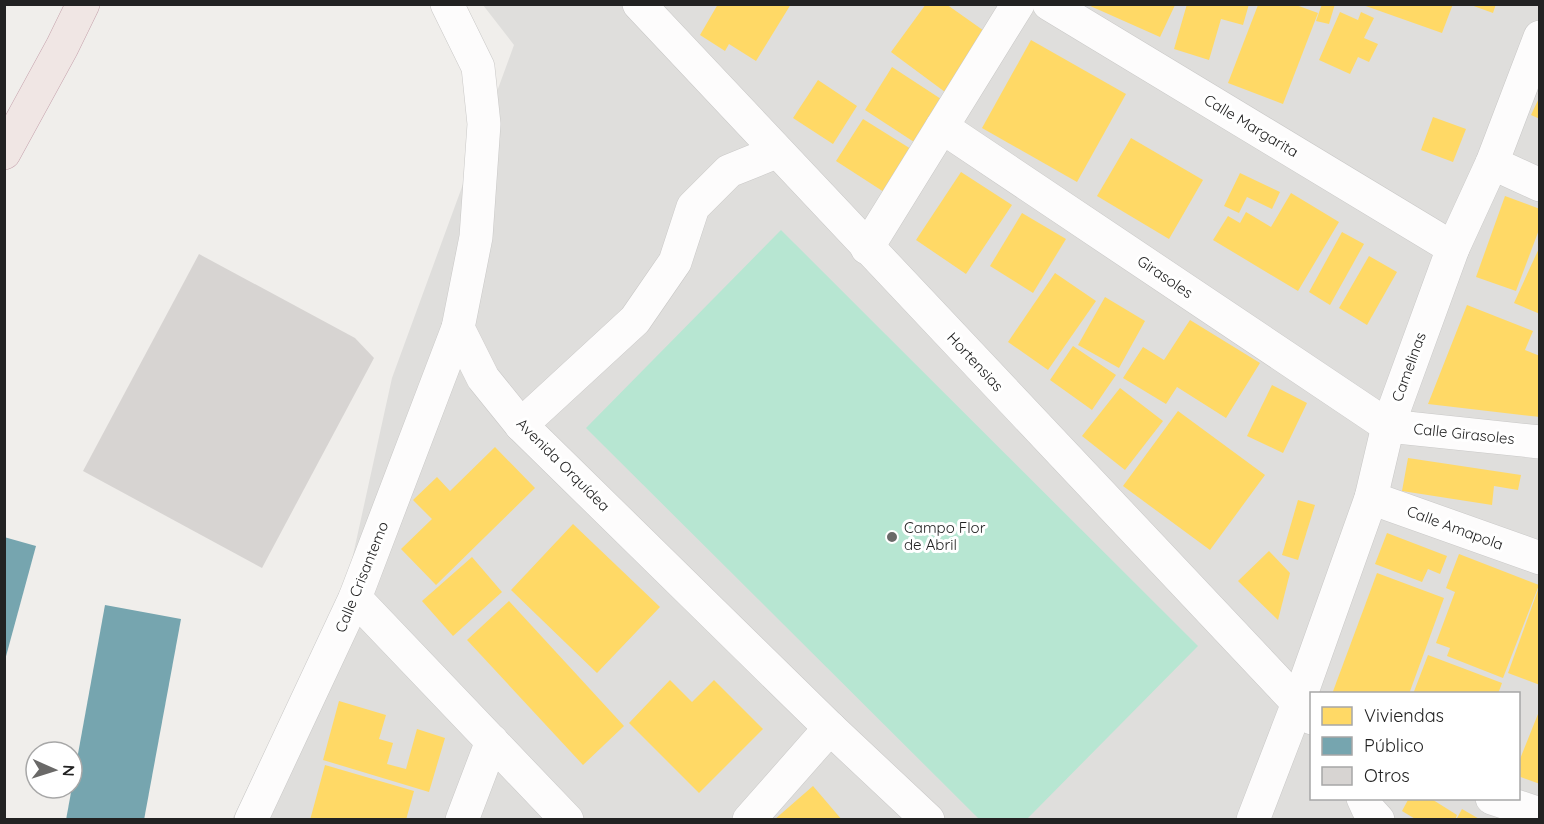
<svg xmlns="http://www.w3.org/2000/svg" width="1544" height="824" viewBox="0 0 1544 824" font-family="Quicksand,sans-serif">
	<rect width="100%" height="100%" fill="#f0eeeb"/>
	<path fill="#dfdedc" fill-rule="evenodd" d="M483 5H1539V819L232 820 348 578 392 378 514 45ZM1312 694H1518V798H1312Z"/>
	<polygon fill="#b7e6d2" points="781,230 1198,646 1027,819 979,819 586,428"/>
	<g fill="#ffd966">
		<polygon points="718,4 791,4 756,61 729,44 725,51 700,35"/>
		<polygon points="926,4 946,4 987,33 945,92 891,52"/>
		<polygon points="1187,4 1249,4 1243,25 1221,19 1209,60 1174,49"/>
		<polygon points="1322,4 1335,4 1329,24 1316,21"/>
		<polygon points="1360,4 1453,4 1442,33"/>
		<polygon points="1468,4 1496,4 1493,13"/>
		<polygon points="1088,5 1175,5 1160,37"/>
		<polygon points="1258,5 1296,5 1318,13 1283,104 1228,83"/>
		<polygon points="1340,12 1358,20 1361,12 1374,18 1364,38 1378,44 1369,62 1358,57 1350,74 1319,60"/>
		<polygon points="1031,40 1126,94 1077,182 982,128"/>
		<polygon points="892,67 941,99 914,142 865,110"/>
		<polygon points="818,80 857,106 833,144 793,118"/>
		<polygon points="1540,96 1540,119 1531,115"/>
		<polygon points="1433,117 1466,129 1453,162 1421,150"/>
		<polygon points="863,119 911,149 884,192 836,161"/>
		<polygon points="1131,138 1203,180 1169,239 1097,196"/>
		<polygon points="961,172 1012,205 966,274 916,240"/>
		<polygon points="1240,173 1280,192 1272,209 1247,197 1239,213 1224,206"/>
		<polygon points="1291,193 1339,222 1298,291 1213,240 1228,216 1240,223 1246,212 1271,227"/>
		<polygon points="1505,196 1540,209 1540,227 1516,291 1476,277"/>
		<polygon points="1022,213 1066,239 1033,293 990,266"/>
		<polygon points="1342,232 1364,244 1330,305 1309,292"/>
		<polygon points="1540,246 1540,314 1514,303"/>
		<polygon points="1369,256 1397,272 1367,325 1339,308"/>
		<polygon points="1055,273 1096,301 1048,370 1008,342"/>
		<polygon points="1105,297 1145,321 1119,368 1078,345"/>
		<polygon points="1467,305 1533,331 1525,350 1540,356 1540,417 1428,404"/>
		<polygon points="1190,320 1260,363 1226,418 1177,387 1166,404 1123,378 1143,347 1164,360"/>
		<polygon points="1073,346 1116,375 1092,410 1050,380"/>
		<polygon points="1272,385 1307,403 1283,453 1247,436"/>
		<polygon points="1120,388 1163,421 1125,470 1082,436"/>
		<polygon points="1178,411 1265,475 1210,550 1123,486"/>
		<polygon points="495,447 535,488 436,585 401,549 432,519 413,500 437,477 450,491"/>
		<polygon points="1408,458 1521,475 1518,490 1494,486 1492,505 1402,491"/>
		<polygon points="1298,500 1315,505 1298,560 1282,555"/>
		<polygon points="573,524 660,607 597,673 511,590"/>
		<polygon points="1387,533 1447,556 1440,574 1428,569 1422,582 1375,564"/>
		<polygon points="1269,551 1290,573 1278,620 1238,581"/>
		<polygon points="1459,554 1539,585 1503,678 1447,656 1450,648 1436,643 1455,592 1446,588"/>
		<polygon points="472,557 502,592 453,636 422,601"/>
		<polygon points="1377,573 1444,598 1409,694 1332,694"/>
		<polygon points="1539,587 1540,588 1540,685 1508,673"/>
		<polygon points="509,601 624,726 583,765 467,640"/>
		<polygon points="1428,655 1502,683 1498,694 1413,694"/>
		<polygon points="670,680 692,702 714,680 763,729 699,793 629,723"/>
		<polygon points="339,701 386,715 379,739 393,743 387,764 406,769 417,729 445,738 429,792 323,760"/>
		<polygon points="1540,709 1540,784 1518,776 1518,764"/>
		<polygon points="325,765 414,791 406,820 310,820"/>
		<polygon points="813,786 842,820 774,820"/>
		<polygon points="1409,798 1430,798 1457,815 1455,820 1417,820 1402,811"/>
		<polygon points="1462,809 1481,820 1456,820"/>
	</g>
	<g fill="#76a5af">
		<polygon points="4,537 36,546 5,660 4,660"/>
		<polygon points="105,605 181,619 144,820 66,820"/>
	</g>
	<polygon fill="#d7d4d2" points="199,254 355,338 374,358 262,568 83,471"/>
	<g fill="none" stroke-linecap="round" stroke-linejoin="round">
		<defs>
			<g id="minor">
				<polyline points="447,4 478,67 484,124 476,237 458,328 483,378 521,425 830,728 928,820"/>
				<polyline points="639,4 1312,718"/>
				<polyline points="1049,4 1453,248"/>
				<polyline points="942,127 1388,426 1540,442"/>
				<polyline points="1492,163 1540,185"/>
				<polyline points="867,248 1018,4"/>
				<polyline points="521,425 635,320 675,262 693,207 729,171 776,152"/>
				<polyline points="1371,498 1540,558"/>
				<polyline points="355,598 567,820"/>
				<polyline points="1363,798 1368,809 1378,820"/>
				<polyline points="1492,798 1540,814"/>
				<polyline points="251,820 355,598 458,328"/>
				<polyline points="462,820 492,741"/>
				<polyline points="749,820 830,728"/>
				<polyline points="1253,820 1298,703 1371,498 1388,426 1453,248 1492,163 1540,37"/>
			</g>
			<polyline id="trunk" points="4,153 62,47 83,4"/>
		</defs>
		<use href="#minor" stroke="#c9c8c7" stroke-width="34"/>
		<use href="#trunk" stroke="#c5a2ac" stroke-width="34"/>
		<use href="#minor" stroke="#fdfcfc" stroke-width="33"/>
		<use href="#trunk" stroke="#f0e6e4" stroke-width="33"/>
	</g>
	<circle fill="#6a6968" stroke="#fff" stroke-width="2" cx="892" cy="537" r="6"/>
	<g text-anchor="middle" stroke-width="6" stroke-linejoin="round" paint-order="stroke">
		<g font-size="15" fill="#222" stroke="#fff">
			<text transform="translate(1251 126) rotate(31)" y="5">Calle Margarita</text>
			<text transform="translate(1165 277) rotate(34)" y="5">Girasoles</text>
			<text transform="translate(975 362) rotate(47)" y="5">Hortensias</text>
			<text transform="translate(1409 367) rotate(-70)" y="5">Camelinas</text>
			<text transform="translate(1464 434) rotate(6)" y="5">Calle Girasoles</text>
			<text transform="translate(563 465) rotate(45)" y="5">Avenida Orquídea</text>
			<text transform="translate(1455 528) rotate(20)" y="5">Calle Amapola</text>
			<text transform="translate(362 577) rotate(-68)" y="5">Calle Crisantemo</text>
		</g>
		<g font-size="15" fill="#222" stroke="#fff" text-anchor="start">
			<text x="904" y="533">Campo Flor<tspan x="904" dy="17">de Abril</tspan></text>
		</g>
	</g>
	<rect width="1544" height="824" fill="none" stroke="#222222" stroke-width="12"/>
	<rect x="1310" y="692" width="210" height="108" fill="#ffffff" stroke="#a7a7a7" stroke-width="1.5"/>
	<rect x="1322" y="707" width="30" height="18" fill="#ffd966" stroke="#a7a7a7" stroke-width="1.5"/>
	<text x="1364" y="722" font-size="18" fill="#222222">Viviendas</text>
	<rect x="1322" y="737" width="30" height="18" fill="#76a5af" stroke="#a7a7a7" stroke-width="1.5"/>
	<text x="1364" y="752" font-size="18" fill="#222222">Público</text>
	<rect x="1322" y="767" width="30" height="18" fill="#d7d4d2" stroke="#a7a7a7" stroke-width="1.5"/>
	<text x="1364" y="782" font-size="18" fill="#222222">Otros</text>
	<g transform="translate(54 770) rotate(93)"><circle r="28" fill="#ffffff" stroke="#a7a7a7" stroke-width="1.5"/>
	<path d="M0-4.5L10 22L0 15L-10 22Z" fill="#6a6968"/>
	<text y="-9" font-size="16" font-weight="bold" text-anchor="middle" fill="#222222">N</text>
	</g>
</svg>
